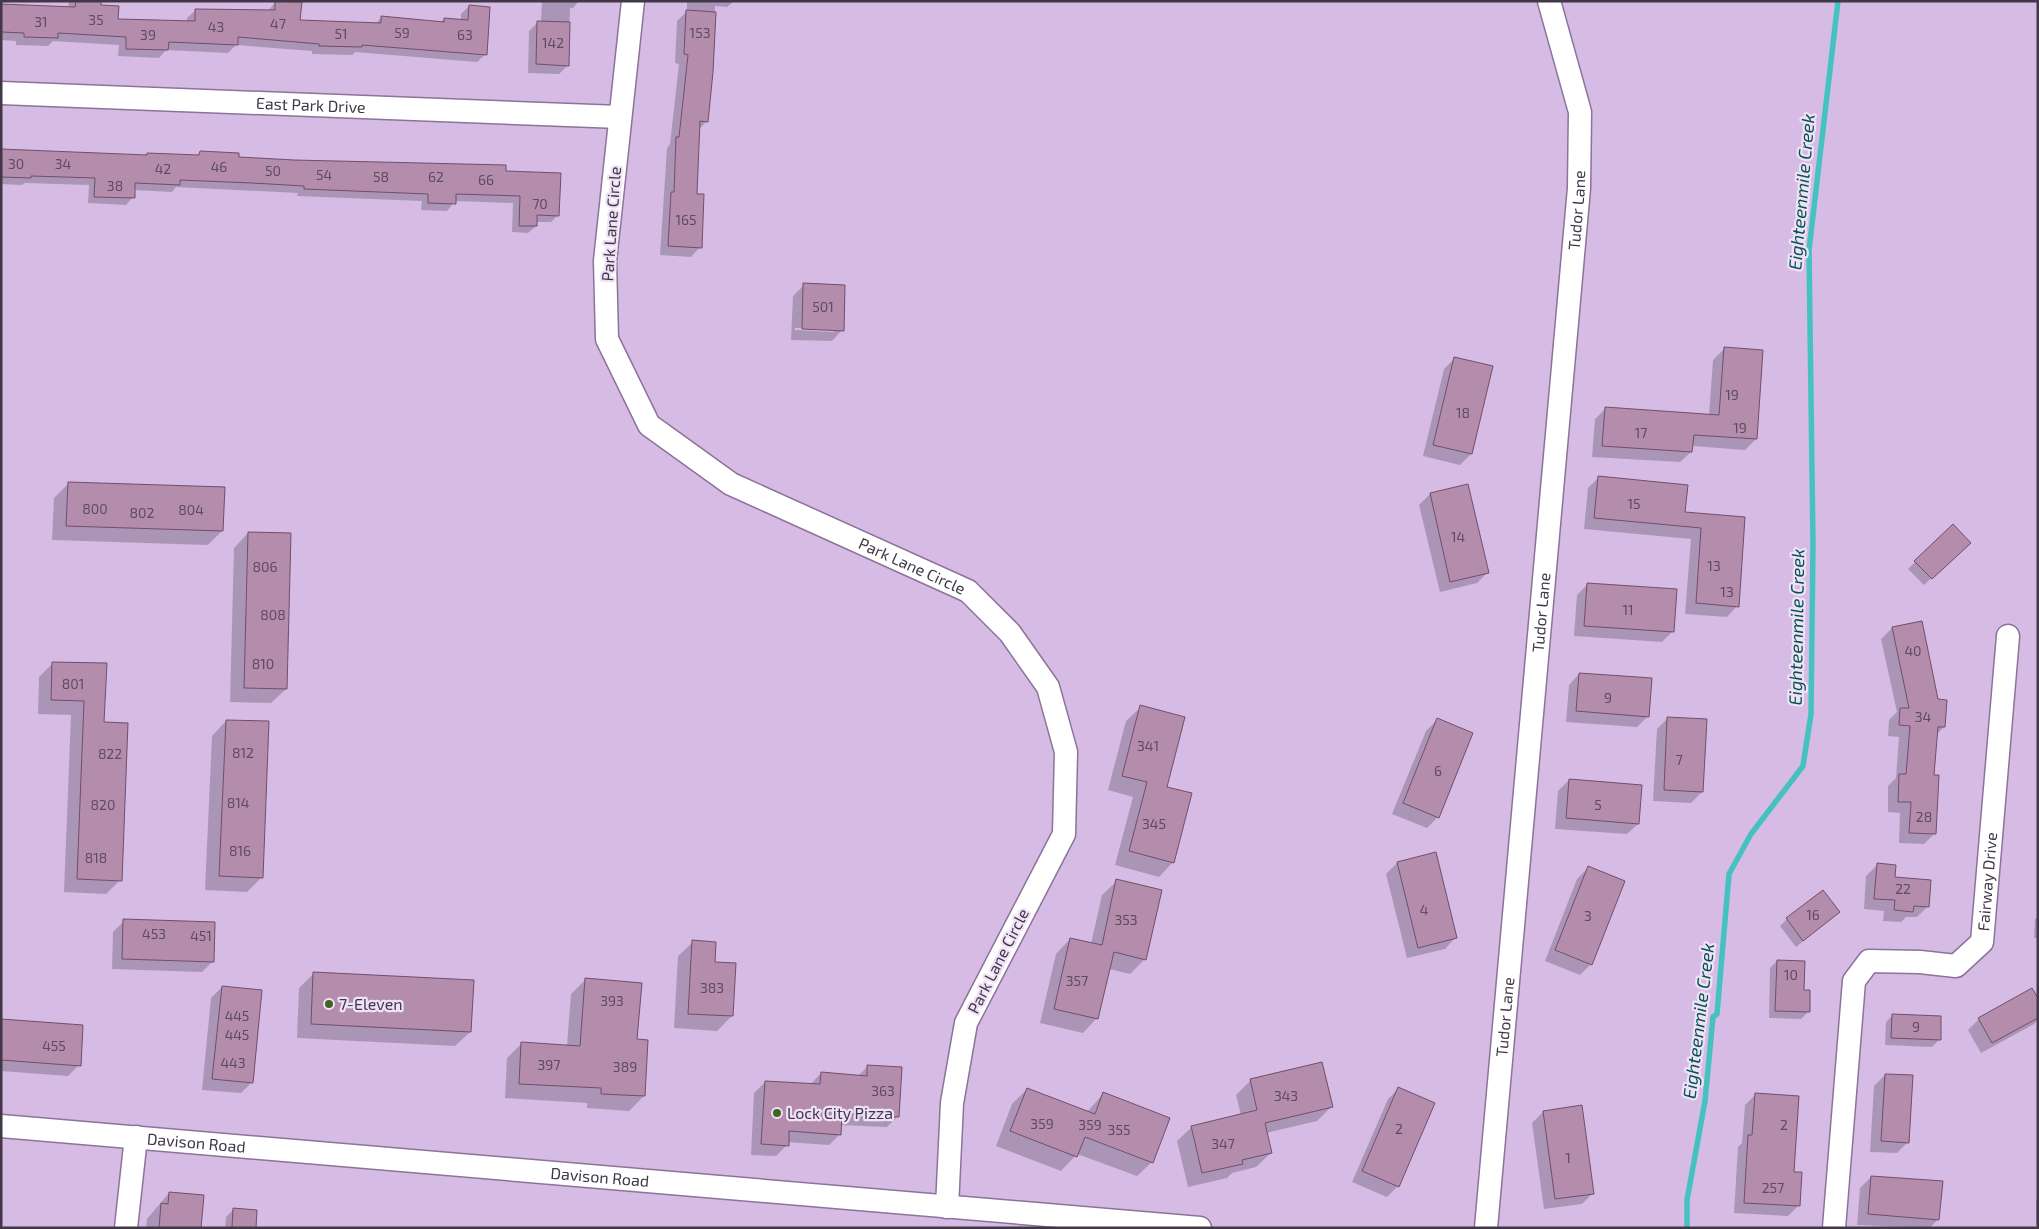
<svg xmlns="http://www.w3.org/2000/svg" width="2039" height="1229" viewBox="0 0 2039 1229" font-family="'Exo 2',sans-serif">
	<rect width="100%" height="100%" fill="#d6bbe5"/>
	<g fill="#0003" fill-rule="evenodd">
		<polygon points="69,1 100,1 100,6 116,20 187,22 187,18 196,10 268,11 276,1 299,21 375,24 382,17 440,23 444,19 461,20 461,14 469,6 486,54 477,62 355,52 352,55 312,54 312,51 236,45 228,53 166,50 159,58 118,56 119,45 53,41 48,46 16,45 16,41 1,40 1,5 68,8"/>
		<polygon points="542,1 579,1 573,8 570,8 568,65 559,74 528,73 529,31 538,22 541,22"/>
		<polygon points="687,1 734,1 727,7 715,6 712,72 707,121 698,130 696,195 700,247 691,257 660,255 667,148 670,144 679,64 675,63 677,21 687,11"/>
		<polygon points="1,150 146,156 147,155 196,156 200,153 238,158 504,172 558,215 551,222 536,222 536,226 528,233 512,232 513,203 455,201 447,211 421,210 422,201 297,196 298,193 176,187 172,192 134,190 133,197 126,205 88,203 89,185 25,183 22,185 1,184"/>
		<path d="M804 285 842 330 832 341 791 340 793 296ZM795 328 834 329V332L795 330Z"/>
		<polygon points="1724,349 1756,439 1745,450 1692,446 1691,452 1680,462 1592,457 1595,419 1606,408 1709,415 1713,360"/>
		<polygon points="1455,358 1471,454 1460,465 1423,456 1444,369"/>
		<polygon points="1599,477 1684,514 1744,518 1737,606 1727,617 1685,614 1691,539 1584,529 1588,488"/>
		<polygon points="69,483 222,531 208,545 52,540 54,498"/>
		<polygon points="1467,485 1488,572 1477,583 1440,592 1419,505 1430,494"/>
		<polygon points="248,533 286,689 271,703 230,702 234,548"/>
		<polygon points="1962,550 1924,585 1908,569 1915,562"/>
		<polygon points="1588,584 1673,631 1662,642 1574,636 1577,595"/>
		<polygon points="1892,628 1937,701 1944,727 1936,735 1933,776 1935,833 1924,844 1899,843 1900,813 1888,812 1888,786 1896,778 1899,737 1888,736 1889,720 1897,712 1881,639"/>
		<polygon points="53,663 103,724 120,880 106,894 64,892 71,715 38,714 39,677"/>
		<polygon points="1579,674 1648,716 1637,727 1566,722 1569,685"/>
		<polygon points="1141,707 1165,787 1173,862 1159,877 1115,865 1133,797 1108,790 1126,721"/>
		<polygon points="1668,718 1702,792 1691,803 1653,801 1657,729"/>
		<polygon points="1437,720 1438,817 1427,828 1392,814 1426,731"/>
		<polygon points="226,721 262,877 247,892 205,890 212,736"/>
		<polygon points="1569,780 1638,824 1627,834 1555,829 1558,791"/>
		<polygon points="1397,863 1455,938 1445,949 1407,958 1386,874"/>
		<polygon points="1877,865 1928,906 1917,917 1906,917 1901,922 1883,921 1884,911 1864,909 1866,876"/>
		<polygon points="1588,868 1591,964 1580,975 1545,961 1577,879"/>
		<polygon points="1117,881 1145,959 1130,974 1109,969 1097,1018 1083,1033 1040,1023 1056,954 1070,939 1091,944 1102,895"/>
		<polygon points="1839,912 1796,947 1780,926 1787,919"/>
		<polygon points="2038,917 2038,938 2034,938 2035,919"/>
		<polygon points="124,921 213,961 202,972 112,969 113,932"/>
		<polygon points="693,942 714,963 732,1016 717,1031 674,1028 678,956"/>
		<polygon points="1777,961 1803,991 1808,1012 1801,1019 1769,1018 1770,968"/>
		<polygon points="314,973 470,1032 455,1046 297,1038 299,988"/>
		<polygon points="586,979 636,1040 644,1096 629,1111 587,1108 587,1103 505,1098 507,1058 521,1044 567,1046 571,994"/>
		<polygon points="222,987 252,1082 241,1093 202,1090 211,998"/>
		<polygon points="2038,1001 2038,1020 2034,1024 1981,1053 1968,1030 1979,1019"/>
		<polygon points="1893,1015 1939,1040 1932,1047 1885,1045 1886,1022"/>
		<polygon points="1,1020 79,1065 68,1076 1,1071"/>
		<polygon points="868,1066 898,1116 887,1127 840,1125 840,1134 829,1145 787,1142 787,1145 776,1156 751,1155 754,1093 765,1082 810,1085 821,1073 858,1076"/>
		<polygon points="1885,1075 1908,1142 1897,1153 1870,1152 1874,1086"/>
		<polygon points="1251,1080 1331,1107 1317,1121 1266,1133 1271,1153 1256,1167 1232,1173 1227,1178 1188,1187 1177,1141 1192,1127 1241,1115 1236,1095"/>
		<polygon points="1399,1088 1398,1186 1387,1197 1352,1182 1388,1099"/>
		<polygon points="1027,1089 1087,1112 1103,1094 1152,1162 1137,1176 1077,1154 1061,1171 996,1146 1012,1104"/>
		<polygon points="1756,1094 1792,1173 1799,1205 1788,1216 1734,1213 1738,1147 1742,1143 1745,1105"/>
		<polygon points="1543,1112 1593,1193 1582,1204 1544,1209 1532,1123"/>
		<polygon points="1871,1177 1938,1219 1930,1228 1857,1225 1860,1188"/>
		<polygon points="169,1193 200,1228 146,1228 147,1219"/>
		<polygon points="2038,1200 2038,1224 2036,1223 2036,1201"/>
		<polygon points="233,1210 255,1228 225,1228 226,1217"/>
	</g>
	<g fill="none" stroke-linecap="round" stroke-linejoin="round">
		<polyline stroke="#45c2c0" stroke-width="5.5" points="1687,1228 1687,1200 1705,1101 1713,1017 1717,1014 1729,874 1751,834 1803,766 1811,714 1813,545 1809,250 1838,1"/>
	</g>
	<g fill="#b48cac" stroke="#714e6b">
		<polygon points="76,1 101,1 101,5 119,6 118,19 195,21 195,9 275,10 275,1 302,2 300,20 381,23 381,16 444,22 444,18 468,20 469,5 490,7 487,55 362,45 362,47 319,46 319,44 238,37 238,45 169,42 168,50 126,49 126,37 58,33 58,38 24,37 24,33 1,32 1,4 75,7"/>
		<polygon points="686,10 716,12 713,72 708,122 700,121 697,194 704,194 702,248 668,246 671,192 674,192 676,137 679,137 688,55 684,54"/>
		<polygon points="537,21 570,22 569,66 536,64"/>
		<polygon points="1,149 147,155 147,153 199,155 200,151 239,153 239,157 294,160 506,165 506,171 561,173 559,216 537,215 537,226 519,226 520,196 456,194 456,204 428,203 428,194 304,189 304,186 252,183 180,180 180,185 135,183 135,198 94,197 95,178 31,176 31,178 1,177"/>
		<polygon points="803,283 845,285 844,331 802,329"/>
		<polygon points="1724,347 1763,350 1757,439 1694,435 1692,452 1602,446 1605,407 1719,415"/>
		<polygon points="1454,357 1493,366 1472,454 1433,445"/>
		<polygon points="1598,476 1688,485 1685,512 1745,517 1739,607 1696,603 1701,528 1594,518"/>
		<polygon points="68,482 225,487 223,531 66,526"/>
		<polygon points="1468,484 1489,573 1450,582 1430,493"/>
		<polygon points="1953,524 1971,543 1932,579 1914,561"/>
		<polygon points="248,532 291,533 287,689 244,688"/>
		<polygon points="1587,583 1677,589 1674,632 1584,626"/>
		<polygon points="1922,621 1938,699 1947,700 1945,727 1938,727 1934,775 1939,775 1936,834 1909,833 1911,802 1898,802 1899,774 1906,774 1910,726 1899,725 1900,708 1909,708 1892,627"/>
		<polygon points="52,662 107,663 104,722 128,723 122,881 77,879 84,701 51,700"/>
		<polygon points="1579,673 1652,678 1649,717 1576,711"/>
		<polygon points="1140,705 1185,717 1167,787 1192,793 1174,863 1129,851 1147,782 1122,776"/>
		<polygon points="1667,717 1707,719 1703,792 1664,790"/>
		<polygon points="1437,718 1473,733 1439,818 1403,803"/>
		<polygon points="226,720 269,721 263,878 219,876"/>
		<polygon points="1569,779 1642,785 1639,824 1566,818"/>
		<polygon points="1436,852 1457,938 1418,948 1397,862"/>
		<polygon points="1877,863 1896,865 1895,877 1931,880 1929,907 1914,906 1913,912 1894,910 1895,900 1874,899"/>
		<polygon points="1588,866 1625,881 1592,965 1555,950"/>
		<polygon points="1116,879 1162,890 1146,960 1114,952 1098,1019 1054,1009 1070,938 1102,945"/>
		<polygon points="1823,890 1840,912 1803,941 1786,918"/>
		<polygon points="123,919 215,922 214,962 122,959"/>
		<polygon points="692,940 716,942 715,962 736,963 733,1016 688,1014"/>
		<polygon points="1777,960 1805,961 1804,990 1810,990 1810,1012 1775,1011"/>
		<polygon points="313,972 474,980 471,1032 311,1024"/>
		<polygon points="585,978 642,983 637,1039 648,1040 645,1096 601,1094 601,1088 519,1084 521,1042 580,1046"/>
		<polygon points="222,986 262,990 253,1083 212,1079"/>
		<polygon points="2032,988 2038,998 2038,1018 1992,1043 1978,1018"/>
		<polygon points="1892,1014 1941,1016 1941,1040 1891,1038"/>
		<polygon points="1,1019 83,1025 81,1066 1,1060"/>
		<polygon points="1322,1062 1333,1107 1265,1123 1272,1153 1242,1160 1243,1164 1202,1173 1191,1126 1257,1110 1250,1079"/>
		<polygon points="867,1065 902,1067 899,1117 842,1114 841,1135 789,1131 789,1146 761,1144 765,1081 820,1084 821,1072 867,1076"/>
		<polygon points="1885,1074 1913,1075 1909,1143 1881,1141"/>
		<polygon points="1398,1087 1435,1103 1399,1187 1362,1171"/>
		<polygon points="1027,1088 1095,1114 1103,1092 1170,1118 1153,1163 1085,1137 1077,1157 1010,1131"/>
		<polygon points="1755,1093 1799,1096 1794,1172 1802,1172 1800,1206 1744,1203 1748,1135 1752,1135"/>
		<polygon points="1582,1105 1594,1194 1555,1199 1543,1111"/>
		<polygon points="1871,1176 1943,1181 1939,1220 1868,1214"/>
		<polygon points="169,1192 204,1195 201,1228 159,1228 161,1203 168,1204"/>
		<polygon points="233,1208 257,1210 256,1228 232,1228"/>
	</g>
	<g fill="none" stroke-linecap="round" stroke-linejoin="round">
		<defs>
			<g id="minor">
				<path id="s1" d="M633 1 605 261 607 339 649 425 731 484 968 591 1010 633 1048 687 1066 752 1064 834 966 1023 952 1103 947 1207"/>
				<path id="s2" d="M1 93 620 117"/>
				<path id="s3" d="M1 1126 1200 1228"/>
				<polyline points="126,1228 136,1137"/>
				<path id="s4" d="M1486 1228 1579 188 1580 112 1549 1"/>
				<path id="s5" d="M1834 1228 1854 981 1869 961 1920 962 1956 966 1982 942 2008 636"/>
			</g>
		</defs>
		<use href="#minor" stroke="#8b7399" stroke-width="25"/>
		<use href="#minor" stroke="#fff" stroke-width="22"/>
	</g>
	<g fill="#3f651e" stroke="#efe2f7" stroke-width="2">
		<circle cx="329" cy="1004" r="5"/>
		<circle cx="777" cy="1113" r="5"/>
	</g>
	<g text-anchor="middle" stroke-width="4.5" stroke-linejoin="round" paint-order="stroke">
		<g font-size="14" fill="#5e4c60">
			<text x="96" y="25">35</text>
			<text x="41" y="27">31</text>
			<text x="278" y="29">47</text>
			<text x="216" y="32">43</text>
			<text x="402" y="38">59</text>
			<text x="700" y="38">153</text>
			<text x="341" y="39">51</text>
			<text x="148" y="40">39</text>
			<text x="465" y="40">63</text>
			<text x="553" y="48">142</text>
			<text x="16" y="169">30</text>
			<text x="63" y="169">34</text>
			<text x="219" y="172">46</text>
			<text x="163" y="174">42</text>
			<text x="273" y="176">50</text>
			<text x="324" y="180">54</text>
			<text x="381" y="182">58</text>
			<text x="436" y="182">62</text>
			<text x="486" y="185">66</text>
			<text x="115" y="191">38</text>
			<text x="540" y="209">70</text>
			<text x="686" y="225">165</text>
			<text x="823" y="312">501</text>
			<text x="1732" y="400">19</text>
			<text x="1463" y="418">18</text>
			<text x="1740" y="433">19</text>
			<text x="1641" y="438">17</text>
			<text x="1634" y="509">15</text>
			<text x="95" y="514">800</text>
			<text x="191" y="515">804</text>
			<text x="142" y="518">802</text>
			<text x="1458" y="542">14</text>
			<text x="1714" y="571">13</text>
			<text x="265" y="572">806</text>
			<text x="1727" y="597">13</text>
			<text x="1628" y="615">11</text>
			<text x="273" y="620">808</text>
			<text x="1913" y="656">40</text>
			<text x="263" y="669">810</text>
			<text x="73" y="689">801</text>
			<text x="1608" y="703">9</text>
			<text x="1923" y="722">34</text>
			<text x="1148" y="751">341</text>
			<text x="243" y="758">812</text>
			<text x="110" y="759">822</text>
			<text x="1679" y="765">7</text>
			<text x="1438" y="776">6</text>
			<text x="238" y="808">814</text>
			<text x="103" y="810">820</text>
			<text x="1598" y="810">5</text>
			<text x="1924" y="822">28</text>
			<text x="1154" y="829">345</text>
			<text x="240" y="856">816</text>
			<text x="96" y="863">818</text>
			<text x="1903" y="894">22</text>
			<text x="1424" y="915">4</text>
			<text x="1813" y="920">16</text>
			<text x="1588" y="921">3</text>
			<text x="1126" y="925">353</text>
			<text x="154" y="939">453</text>
			<text x="201" y="941">451</text>
			<text x="1791" y="980">10</text>
			<text x="1077" y="986">357</text>
			<text x="712" y="993">383</text>
			<text x="612" y="1006">393</text>
			<text x="237" y="1021">445</text>
			<text x="1916" y="1032">9</text>
			<text x="237" y="1040">445</text>
			<text x="54" y="1051">455</text>
			<text x="233" y="1068">443</text>
			<text x="549" y="1070">397</text>
			<text x="625" y="1072">389</text>
			<text x="883" y="1096">363</text>
			<text x="1286" y="1101">343</text>
			<text x="1042" y="1129">359</text>
			<text x="1090" y="1130">359</text>
			<text x="1784" y="1130">2</text>
			<text x="1399" y="1134">2</text>
			<text x="1119" y="1135">355</text>
			<text x="1223" y="1149">347</text>
			<text x="1568" y="1163">1</text>
			<text x="1773" y="1193">257</text>
		</g>
		<g font-size="16" fill="#413747" stroke="#efe2f7">
			<text dy="6" stroke="none"><textPath href="#s2" startOffset="310">East Park Drive</textPath></text>
			<text dy="6" stroke="none"><textPath href="#s4" startOffset="1022">Tudor Lane</textPath></text>
			<text transform="translate(611 224) rotate(-86)" y="6">Park Lane Circle</text>
			<text dy="6" stroke="none"><textPath href="#s1" startOffset="735">Park Lane Circle</textPath></text>
			<text dy="6" stroke="none"><textPath href="#s4" startOffset="618">Tudor Lane</textPath></text>
			<text dy="6" stroke="none"><textPath href="#s5" startOffset="456">Fairway Drive</textPath></text>
			<text transform="translate(998 961) rotate(-63)" y="6">Park Lane Circle</text>
			<text dy="6" stroke="none"><textPath href="#s4" startOffset="212">Tudor Lane</textPath></text>
			<text dy="6" stroke="none"><textPath href="#s3" startOffset="196">Davison Road</textPath></text>
			<text dy="6" stroke="none"><textPath href="#s3" startOffset="601">Davison Road</textPath></text>
		</g>
		<g font-size="16" fill="#413747" stroke="#efe2f7" text-anchor="start">
			<text x="339" y="1010">7-Eleven</text>
			<text x="787" y="1119">Lock City Pizza</text>
		</g>
		<g font-size="18" font-style="italic" fill="#055251" stroke="#efe2f7">
			<text transform="translate(1802 192) rotate(-85)" y="6">Eighteenmile Creek</text>
			<text transform="translate(1797 627) rotate(-89)" y="6">Eighteenmile Creek</text>
			<text transform="translate(1699 1021) rotate(-83)" y="6">Eighteenmile Creek</text>
		</g>
	</g>
	<rect width="2039" height="1229" fill="none" stroke="#413747" stroke-width="5"/>
</svg>
